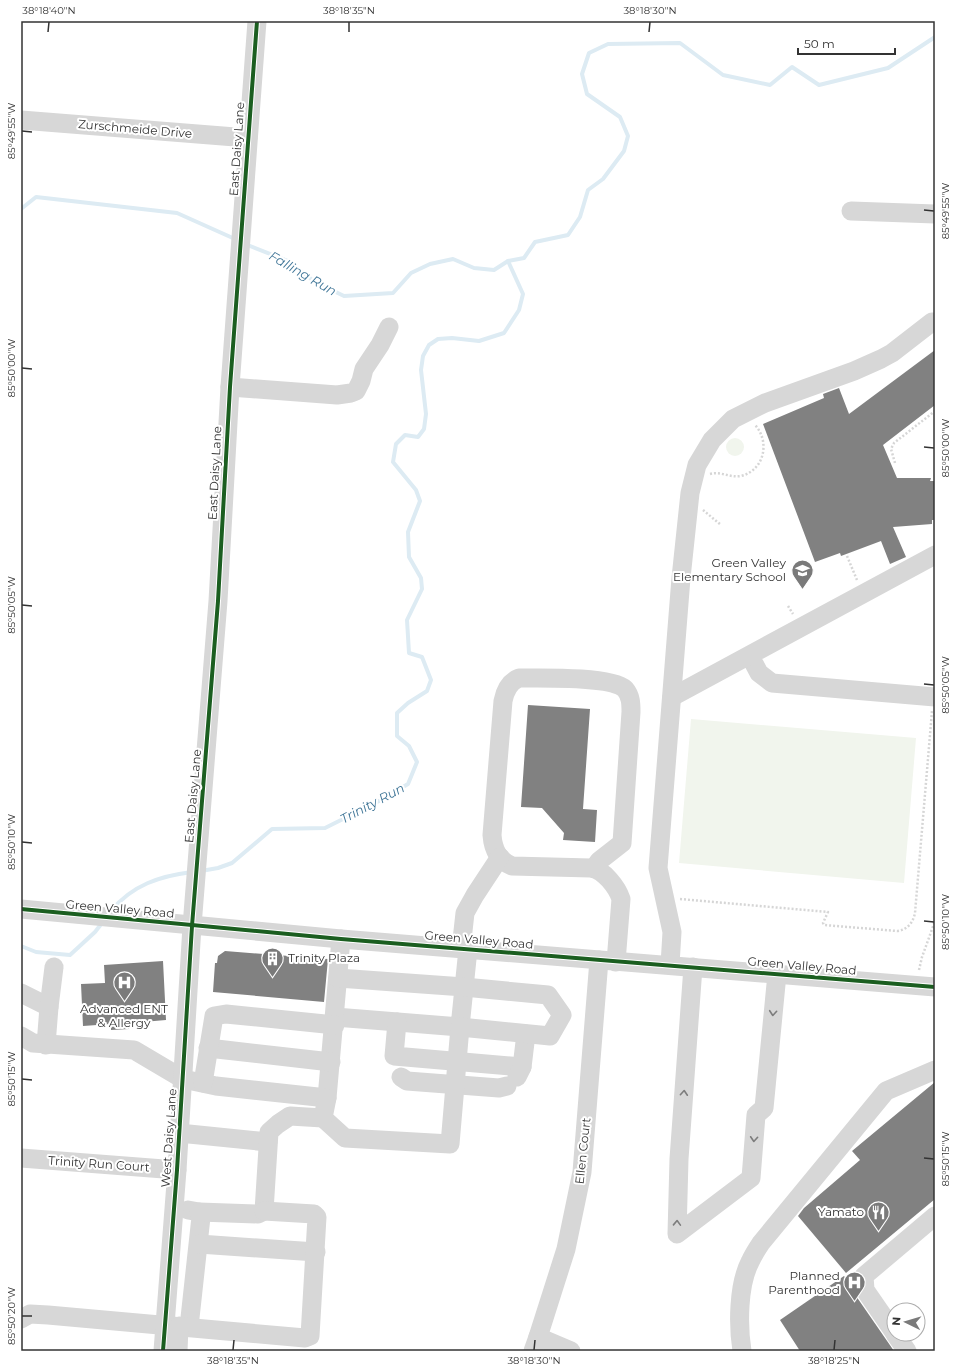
<svg xmlns="http://www.w3.org/2000/svg" width="956" height="1372" viewBox="0 0 956 1372" font-family="Montserrat,sans-serif">
	<rect width="100%" height="100%" fill="#fff"/>
	<g fill="#f1f5ed">
		<circle cx="735" cy="447" r="9"/>
		<polygon points="691,719 916,738 904,883 679,863"/>
	</g>
	<g fill="none" stroke-linecap="round" stroke-linejoin="round">
		<g stroke="#ddebf3" stroke-width="4">
			<polyline points="21,209 36,197 177,213 235,239"/>
			<polyline points="245,244 288,261 315,282 344,296 393,293 411,273 430,264 453,259 474,268 494,270 508,261 524,258 535,242 568,235 580,217 588,190 603,179 624,151 628,136 620,117 587,94 582,74 589,53 608,44 680,43 723,75 770,85 792,67 819,85 888,68 935,37"/>
			<polyline points="201,871 218,868 232,863 272,829 325,828 381,800 408,784 417,762 409,746 397,736 397,713 408,703 427,691 431,680 422,657 409,653 407,620 422,589 421,578 409,557 408,532 420,501 416,490 393,462 396,444 405,435 418,437 424,429 426,414 421,370 423,356 429,345 438,339 452,338 479,341 504,333 519,310 523,294 508,261"/>
			<path d="M111 911C132 885 160 876 192 872"/>
			<polyline points="21,946 36,952 70,955 95,932 102,923"/>
		</g>
	</g>
	<g fill="#818181">
		<polygon points="935,350 935,405 883,445 897,478 931,478 930,481 935,481 935,520 932,520 932,524 893,527 906,557 890,564 881,541 841,556 840,553 815,562 763,424 824,398 823,394 839,388 849,414"/>
		<polygon points="528,705 590,709 583,809 597,810 595,842 563,840 564,833 542,808 521,807"/>
		<polygon points="225,951 328,959 324,1002 213,992 215,963 217,963 218,956"/>
		<polygon points="163,961 166,1020 131,1023 132,1027 129,1027 129,1029 111,1030 111,1024 83,1026 81,984 105,983 104,965"/>
		<polygon points="935,1082 935,1199 846,1273 798,1216 804,1208 860,1160 852,1151"/>
		<polygon points="844,1276 854,1289 856,1296 894,1351 800,1351 780,1320"/>
	</g>
	<g fill="none" stroke-linecap="round" stroke-linejoin="round">
		<g stroke="#d6d6d6" stroke-width="2.5" stroke-dasharray="2 2" stroke-linecap="butt">
			<polyline points="895,463 891,449 894,443 935,411"/>
			<path d="M710 474C721 471 730 478 741 476 765 470 770 441 755 425"/>
			<polyline points="703,510 721,525"/>
			<polyline points="847,556 857,580"/>
			<polyline points="788,606 793,614"/>
			<path d="M680 899 828 912 823 923 824 925 897 931C907 930 913 923 915 913L932 711"/>
			<polyline points="919,970 922,957 935,921"/>
		</g>
		<g stroke="#d7d7d7" stroke-width="19">
			<polyline points="21,120 248,138"/>
			<polyline points="851,211 935,214"/>
			<polyline points="230,387 337,395 351,393 356,391 361,381 364,369 380,345 389,327"/>
			<polyline points="750,656 759,673 772,683 935,697"/>
			<polyline points="672,697 935,555"/>
			<path d="M594 868 599 861 622 843 631 712C631 704 631 696 625 689 611 676 540 678 519 678 509 682 505 691 503 701L492 835C493 849 498 860 512 866L591 868C604 870 617 887 621 899L616 962"/>
			<polyline points="21,909 341,939 935,987"/>
			<polyline points="461,949 465,913 475,895 500,857"/>
			<polyline points="670,965 672,932 658,868 681,578 690,493 697,465 712,440 733,419 765,403 854,371 881,359 892,353 932,322"/>
			<polyline points="693,967 679,1159 677,1234 751,1178 756,1115 764,1108 777,974"/>
			<polyline points="21,993 49,1007 46,1045"/>
			<polyline points="49,1007 54,967"/>
			<polyline points="335,1017 460,1027 468,949"/>
			<polyline points="397,1022 394,1056 522,1067"/>
			<polyline points="21,1036 33,1043 134,1050 183,1079 216,1086 327,1098 341,939"/>
			<polyline points="208,1048 331,1062"/>
			<polyline points="401,1077 407,1081 499,1088 507,1086"/>
			<polyline points="517,1077 522,1067 526,1034"/>
			<polyline points="203,1083 214,1016 226,1014 335,1025"/>
			<polyline points="327,1098 323,1118 345,1138 450,1144 460,1027 550,1036 562,1015 548,995 464,987 338,978"/>
			<polyline points="179,1133 268,1142"/>
			<polyline points="21,1158 177,1170"/>
			<polyline points="188,1210 199,1212 201,1217 189,1327"/>
			<polyline points="199,1212 258,1214 264,1211 269,1132 278,1124 290,1116 323,1118"/>
			<polyline points="199,1244 316,1252"/>
			<polyline points="21,1319 30,1314 48,1315 305,1338 310,1336 317,1217 314,1214 264,1211"/>
			<polyline points="894,1332 865,1290 864,1276 935,1216"/>
			<polyline points="895,1334 907,1351"/>
			<polyline points="538,1337 566,1249 582,1172 599,960"/>
			<polyline points="163,1351 177,1170 192,926 218,601 230,387 257,21"/>
			<polyline points="178,1351 179,1326"/>
			<polyline points="533,1351 538,1337 571,1351"/>
			<path d="M742 1351C738 1326 738 1285 750 1262 753 1255 757 1249 761 1243L886 1091 935 1070"/>
		</g>
		<defs>
			<g id="cycleway">
				<polyline points="21,909 341,939 935,987"/>
				<polyline points="163,1351 177,1170 192,926 218,601 230,387 257,21"/>
			</g>
		</defs>
		<use href="#cycleway" stroke="#fff" stroke-width="6"/>
		<use href="#cycleway" stroke="#1b5e20" stroke-width="4"/>
	</g>
	<defs><path id="oneway-chevron" d="M-2-3.5L2.5 0L-2 3.5" fill="none" stroke-width="1.6" stroke-linecap="round" stroke-linejoin="round"/></defs>
	<g stroke="#7d7d7d">
		<use href="#oneway-chevron" transform="translate(773 1013) rotate(95)"/>
		<use href="#oneway-chevron" transform="translate(684 1093) rotate(-86)"/>
		<use href="#oneway-chevron" transform="translate(754 1139) rotate(94)"/>
		<use href="#oneway-chevron" transform="translate(677 1223) rotate(-88)"/>
	</g>
	<path fill="none" stroke="#333" stroke-width="1.5" d="M48 32 49 22M349 32V22M649 32 650 22M22 131 32 132M924 210 934 211M22 368 32 369M924 447 934 448M22 605 32 606M924 684 934 685M22 842 32 843M924 921 934 922M22 1079 32 1080M924 1158 934 1159M22 1316H32M233 1350 234 1340M534 1350 535 1340M834 1350 835 1340"/>
	<defs>
		<symbol id="school-pin" viewBox="-11 -11 22 30"><path d="M0 17L-7.5 6A9.5 9.5 0 1 1 7.5 6Z" fill="#7a7a7a" stroke="#fff"/><path d="M0-5L7-2L0 1L-7-2ZM-4 1L0 2.5L4 1V4Q0 6-4 4Z" fill="#fff"/></symbol>
		<symbol id="building-pin" viewBox="-11 -11 22 30"><path d="M0 17L-7.5 6A9.5 9.5 0 1 1 7.5 6Z" fill="#7a7a7a" stroke="#fff"/><path d="M-4-6H4V6H1V3H-1V6H-4ZM-2.5-4.3h1.7v1.8h-1.7ZM.8-4.3h1.7v1.8H.8ZM-2.5-1h1.7V.8h-1.7ZM.8-1h1.7V.8H.8Z" fill="#fff"/></symbol>
		<symbol id="hospital-pin" viewBox="-11 -11 22 30"><path d="M0 17L-7.5 6A9.5 9.5 0 1 1 7.5 6Z" fill="#7a7a7a" stroke="#fff"/><path d="M-5-5h3v3.5h4V-5h3V5h-3V1.5h-4V5h-3Z" fill="#fff"/></symbol>
		<symbol id="restaurant-pin" viewBox="-11 -11 22 30"><path d="M0 17L-7.5 6A9.5 9.5 0 1 1 7.5 6Z" fill="#7a7a7a" stroke="#fff"/><path d="M-5-6h1v4h1v-4h1v4h1v-4h1v5L-1.5 .5V6h-2V.5L-5-1ZM5-6V6H3V1.5H1.5Q1.5-4 5-6Z" fill="#fff"/></symbol>
	</defs>
	<g fill-rule="evenodd">
		<use href="#school-pin" x="790" y="558" width="25" height="34"/>
		<use href="#building-pin" x="260" y="946" width="25" height="34"/>
		<use href="#hospital-pin" x="112" y="970" width="25" height="34"/>
		<use href="#restaurant-pin" x="866" y="1200" width="25" height="34"/>
		<use href="#hospital-pin" x="842" y="1270" width="25" height="34"/>
	</g>
	<g text-anchor="middle" stroke-width="4" stroke-linejoin="round" paint-order="stroke">
		<g font-size="12" fill="#333" stroke="#fff">
			<text transform="translate(135 129) rotate(5)" y="4">Zurschmeide Drive</text>
			<text transform="translate(237 149) rotate(-86)" y="4">East Daisy Lane</text>
			<text transform="translate(215 473) rotate(-87)" y="4">East Daisy Lane</text>
			<text transform="translate(193 796) rotate(-85)" y="4">East Daisy Lane</text>
			<text transform="translate(120 909) rotate(5)" y="4">Green Valley Road</text>
			<text transform="translate(479 940) rotate(5)" y="4">Green Valley Road</text>
			<text transform="translate(802 966) rotate(5)" y="4">Green Valley Road</text>
			<text transform="translate(169 1138) rotate(-86)" y="4">West Daisy Lane</text>
			<text transform="translate(583 1151) rotate(-84)" y="4">Ellen Court</text>
			<text transform="translate(99 1164) rotate(4)" y="4">Trinity Run Court</text>
		</g>
		<g font-size="12" fill="#333" stroke="#fff" text-anchor="end">
			<text x="786" y="567">Green Valley<tspan x="786" dy="14">Elementary School</tspan></text>
			<text x="288" y="962" text-anchor="start">Trinity Plaza</text>
			<text x="124" y="1013" text-anchor="middle">Advanced ENT<tspan x="124" dy="14">&amp; Allergy</tspan></text>
			<text x="864" y="1216">Yamato</text>
			<text x="840" y="1280">Planned<tspan x="840" dy="14">Parenthood</tspan></text>
		</g>
		<g font-size="13" font-style="italic" fill="#3f7597" stroke="#fff">
			<text transform="translate(303 273) rotate(30)" y="5">Falling Run</text>
			<text transform="translate(372 803) rotate(-28)" y="5">Trinity Run</text>
		</g>
	</g>
	<rect width="956" height="1372" fill="none" stroke="#ffffff" stroke-width="44"/>
	<g transform="translate(906 1322) rotate(275)"><circle r="19" fill="#ffffff" stroke="#adadad"/>
	<path d="M0-3L7 15L0 10L-7 15Z" fill="#7a7a7a"/>
	<text y="-6" font-size="11" font-weight="bold" text-anchor="middle" fill="#333333">N</text>
	</g>
	<path d="M798 48v6h97v-6" fill="none" stroke="#333333" stroke-width="2"/>
	<text x="804" y="48" font-size="12" fill="#333333" stroke="#ffffff" stroke-width="3" paint-order="stroke">50 m</text>
	<rect x="22" y="22" width="912" height="1328" fill="none" stroke="#333" stroke-width="1.5"/>
	<g font-size="10" text-anchor="middle" fill="#333">
		<text x="49" y="14">38°18'40"N</text>
		<text x="349" y="14">38°18'35"N</text>
		<text x="650" y="14">38°18'30"N</text>
		<text transform="translate(11 131) rotate(-90)" y="4">85°49'55"W</text>
		<text transform="translate(945 211) rotate(-90)" y="4">85°49'55"W</text>
		<text transform="translate(11 368) rotate(-90)" y="4">85°50'00"W</text>
		<text transform="translate(945 448) rotate(-90)" y="4">85°50'00"W</text>
		<text transform="translate(11 605) rotate(-90)" y="4">85°50'05"W</text>
		<text transform="translate(945 685) rotate(-90)" y="4">85°50'05"W</text>
		<text transform="translate(11 842) rotate(-90)" y="4">85°50'10"W</text>
		<text transform="translate(945 922) rotate(-90)" y="4">85°50'10"W</text>
		<text transform="translate(11 1079) rotate(-90)" y="4">85°50'15"W</text>
		<text transform="translate(945 1159) rotate(-90)" y="4">85°50'15"W</text>
		<text transform="translate(11 1316) rotate(-90)" y="4">85°50'20"W</text>
		<text x="233" y="1364">38°18'35"N</text>
		<text x="534" y="1364">38°18'30"N</text>
		<text x="834" y="1364">38°18'25"N</text>
	</g>
</svg>
